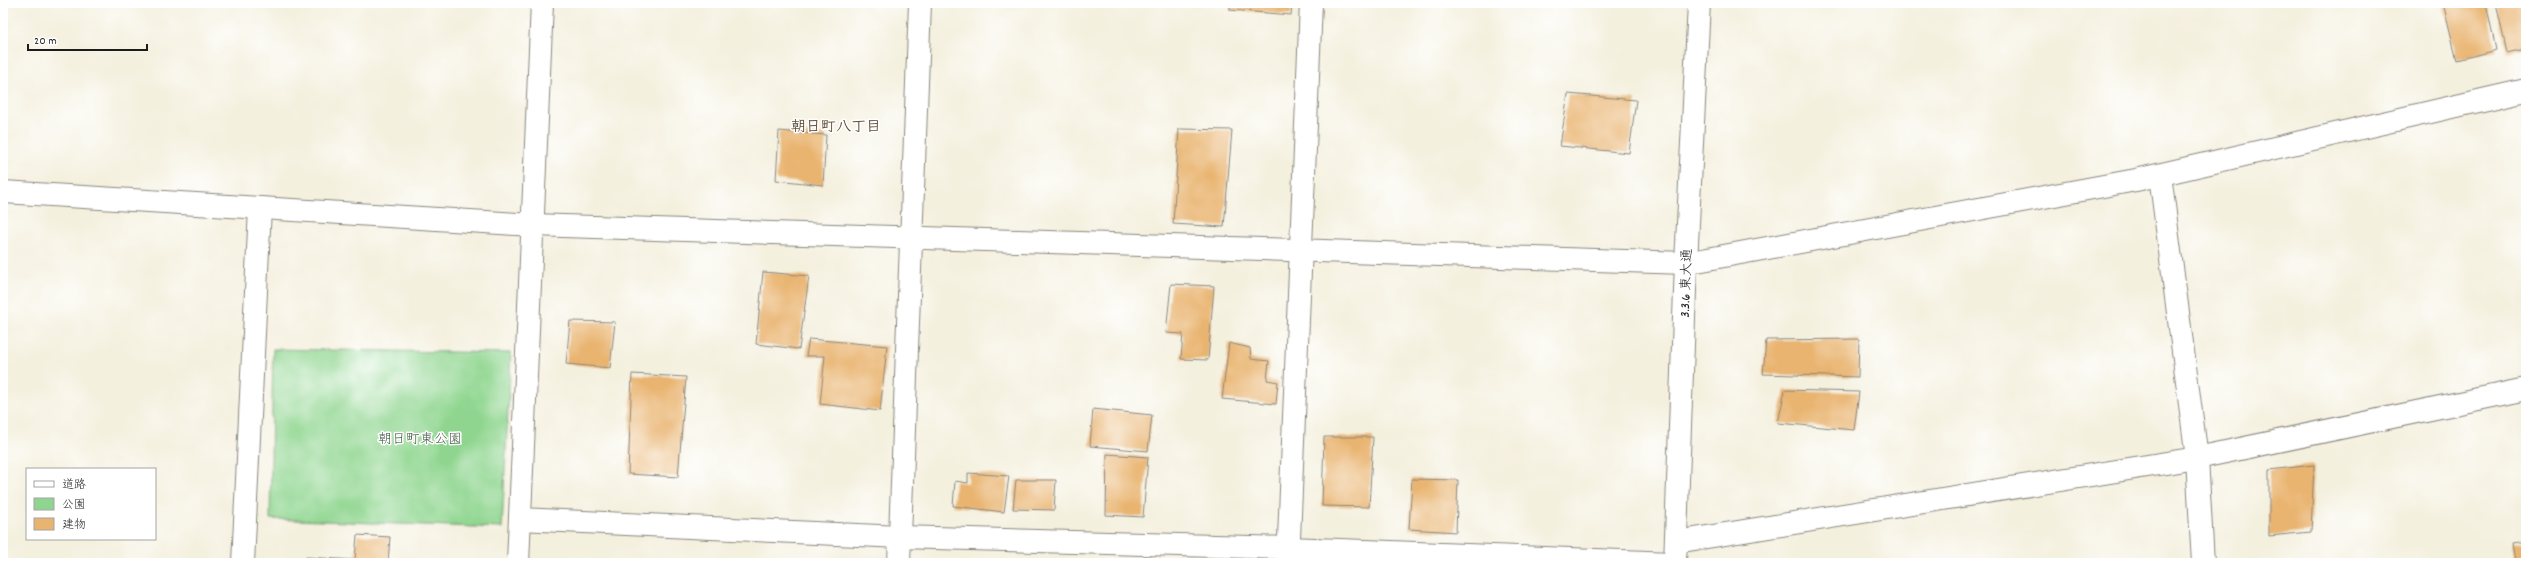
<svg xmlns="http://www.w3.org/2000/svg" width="2529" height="566" viewBox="0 0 2529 566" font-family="Dekko,'Klee One',sans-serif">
	<rect width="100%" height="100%" fill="#fff"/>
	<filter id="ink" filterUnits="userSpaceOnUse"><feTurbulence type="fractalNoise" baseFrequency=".025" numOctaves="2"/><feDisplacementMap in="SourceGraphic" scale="8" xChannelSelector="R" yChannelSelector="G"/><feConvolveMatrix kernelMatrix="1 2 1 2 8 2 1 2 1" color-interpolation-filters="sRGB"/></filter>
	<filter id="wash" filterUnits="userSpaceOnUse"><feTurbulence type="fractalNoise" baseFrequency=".012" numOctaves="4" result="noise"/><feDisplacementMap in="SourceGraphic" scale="16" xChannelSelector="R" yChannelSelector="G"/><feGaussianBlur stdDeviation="0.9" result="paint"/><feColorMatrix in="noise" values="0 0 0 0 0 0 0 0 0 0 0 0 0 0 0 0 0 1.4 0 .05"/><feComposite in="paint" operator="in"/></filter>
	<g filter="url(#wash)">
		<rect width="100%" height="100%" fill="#f4f0de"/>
		<polygon fill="#8fd58f" stroke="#567856" points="273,349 511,353 502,528 270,519"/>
		<g id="blocks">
			<g fill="#e9b470">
				<polygon points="1230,3 1292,3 1291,15 1230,10"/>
				<polygon points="2443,3 2486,3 2496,50 2457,60"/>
				<polygon points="2496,3 2526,3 2526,49 2507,53"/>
				<polygon points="1568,94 1636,100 1629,153 1560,146"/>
				<polygon points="1179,129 1232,130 1224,227 1173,224"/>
				<polygon points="779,131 826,135 823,185 776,180"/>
				<polygon points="763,272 809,276 799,349 756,344"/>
				<polygon points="1171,284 1214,286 1208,360 1181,359 1183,334 1166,333"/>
				<polygon points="570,321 615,322 610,368 566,364"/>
				<polygon points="809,339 887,346 880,411 820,404 825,356 806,356"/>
				<polygon points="1859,339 1858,377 1763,374 1766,340"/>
				<polygon points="1229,343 1250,348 1251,359 1269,361 1267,380 1278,382 1276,404 1222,399"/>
				<polygon points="632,374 686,377 678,477 628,474"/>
				<polygon points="1785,390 1859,392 1854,430 1778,423"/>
				<polygon points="1093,409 1152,415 1148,451 1090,446"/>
				<polygon points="1324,437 1373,437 1369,507 1322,506"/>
				<polygon points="1107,454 1148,457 1143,517 1106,515"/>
				<polygon points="2314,465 2311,532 2269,536 2269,470"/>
				<polygon points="968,473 1009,476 1004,512 953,506 955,481 968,483"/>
				<polygon points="1412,479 1458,480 1456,532 1409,529"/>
				<polygon points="1016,480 1056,480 1054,510 1013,509"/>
				<polygon points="357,535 390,537 388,563 306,563 306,557 355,560"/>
				<polygon points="2526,541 2526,563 2515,563 2512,543"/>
			</g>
		</g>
	</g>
	<g filter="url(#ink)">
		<use href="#blocks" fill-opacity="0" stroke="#88867d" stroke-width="1"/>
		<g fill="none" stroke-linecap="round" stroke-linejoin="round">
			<defs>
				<g id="minor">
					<polyline points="2160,175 2197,458 2203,563"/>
					<polyline points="3,192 533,225 1686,263"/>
					<polyline points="520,519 900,537 1289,548 1673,563"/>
					<polyline points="1676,542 2197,458 2526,389"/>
					<polyline points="243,563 260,208"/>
					<polyline points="518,563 542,3"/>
					<polyline points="899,563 920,3"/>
					<polyline points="1288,563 1311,3"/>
				</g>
				<g id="tertiary">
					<polyline points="1686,263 2136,180 2526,90"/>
					<polyline points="1675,563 1686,263 1699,3"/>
				</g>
			</defs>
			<use href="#minor" stroke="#88867d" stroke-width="24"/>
			<use href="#tertiary" stroke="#88867d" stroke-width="24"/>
			<use href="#minor" stroke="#fff" stroke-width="22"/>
			<use href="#tertiary" stroke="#fff" stroke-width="22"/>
		</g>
	</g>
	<g text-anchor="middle" stroke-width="3" stroke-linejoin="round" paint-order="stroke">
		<g font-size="14" fill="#1c1c1c" stroke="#fff">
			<text transform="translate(1685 283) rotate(-88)" y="5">3.3.6 東大通</text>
		</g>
		<g font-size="14" fill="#445d44" stroke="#fff">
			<text x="420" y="443">朝日町東公園</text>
		</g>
		<g font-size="15" font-weight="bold" fill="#645139" stroke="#fff">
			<text x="836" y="131">朝日町八丁目</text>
		</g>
	</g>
	<rect width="2529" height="566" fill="none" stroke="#fff" stroke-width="16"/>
	<rect x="26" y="468" width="130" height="72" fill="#ffffff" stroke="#a4a4a4"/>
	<rect x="34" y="481" width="20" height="6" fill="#ffffff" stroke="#a4a4a4"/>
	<text x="62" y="488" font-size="12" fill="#1c1c1c">道路</text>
	<rect x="34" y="498" width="20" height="12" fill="#8fd58f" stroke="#a4a4a4"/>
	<text x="62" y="508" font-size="12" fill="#1c1c1c">公園</text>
	<rect x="34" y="518" width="20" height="12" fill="#e9b470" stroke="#a4a4a4"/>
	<text x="62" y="528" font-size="12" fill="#1c1c1c">建物</text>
	<path d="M28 44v6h119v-6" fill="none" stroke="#1c1c1c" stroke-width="2"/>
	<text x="34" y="44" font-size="12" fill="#1c1c1c" stroke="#ffffff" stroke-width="3" paint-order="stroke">20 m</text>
</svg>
